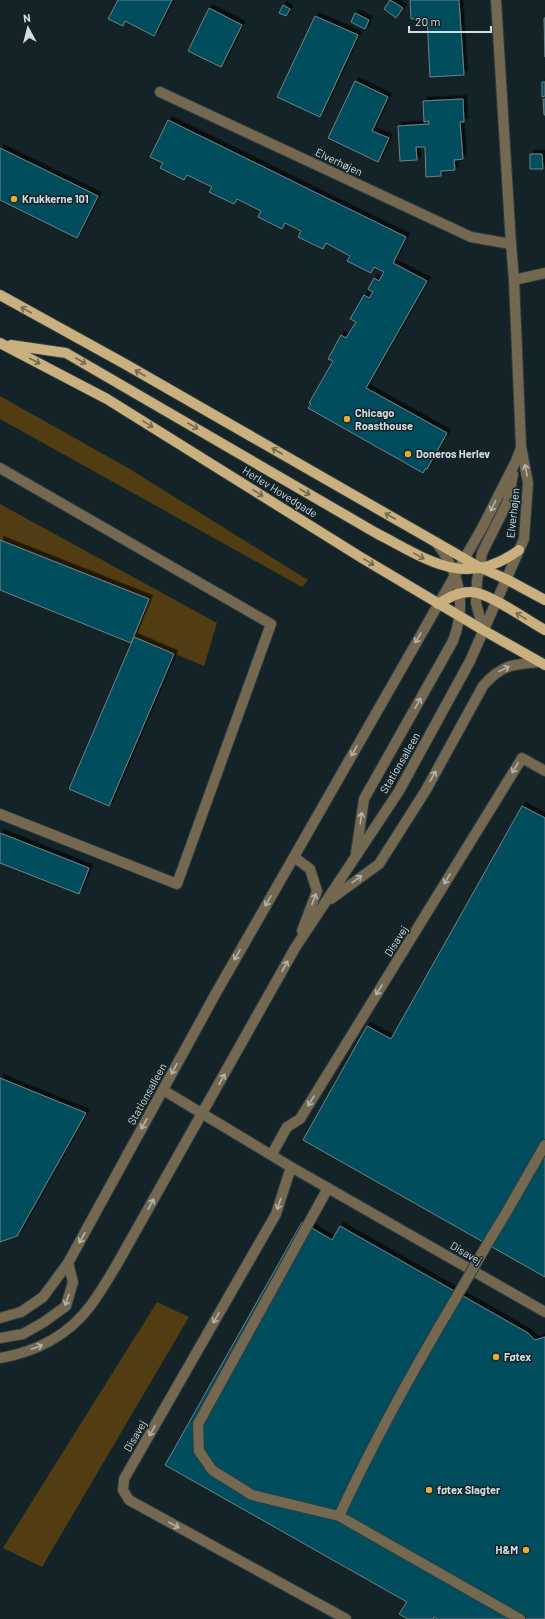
<svg xmlns="http://www.w3.org/2000/svg" width="545" height="1619" viewBox="0 0 545 1619" font-family="Barlow,sans-serif">
	<defs>
		<filter id="shadow"><feDropShadow dx="3.5" dy="-3.5" stdDeviation="0" flood-color="#0009"/></filter>
	</defs>
	<rect width="100%" height="100%" fill="#132327"/>
	<g fill="#523d12">
		<polygon points="0,396 128,468 308,580 302,587 0,419"/>
		<polygon points="0,504 217,623 204,666 134,637 149,599 0,540"/>
		<polygon points="157,1302 189,1317 42,1567 3,1548"/>
	</g>
	<g fill="#064d5d" stroke="#6f8186" filter="url(#shadow)">
		<polygon points="118,0 172,0 154,36 125,21 123,26 108,19"/>
		<polygon points="390,0 403,8 396,18 384,9"/>
		<polygon points="410,0 459,0 464,75 430,77 427,18 411,19"/>
		<polygon points="283,5 290,9 286,16 279,13"/>
		<polygon points="209,8 242,25 221,67 188,51"/>
		<polygon points="355,13 369,20 365,29 351,22"/>
		<polygon points="315,16 358,35 320,117 277,97"/>
		<polygon points="544,18 545,18 545,57"/>
		<polygon points="355,81 388,97 372,131 389,138 378,162 328,138"/>
		<polygon points="542,82 545,82 545,96 542,97"/>
		<polygon points="463,99 464,122 460,122 463,159 454,160 455,170 441,171 441,176 426,177 425,147 416,147 417,160 400,161 398,126 429,124 429,121 424,122 423,101"/>
		<polygon points="543,99 545,99 545,115 544,115"/>
		<polygon points="168,120 406,237 393,263 427,281 366,388 447,433 427,469 425,469 423,473 308,408 311,404 309,403 333,361 328,359 341,335 346,338 356,322 350,319 364,295 369,298 373,292 368,289 374,278 379,281 384,272 374,267 371,273 347,261 350,256 326,243 323,249 298,237 301,231 285,223 282,229 258,217 261,211 237,199 234,204 209,192 212,187 187,175 184,180 160,168 163,163 150,157"/>
		<polygon points="0,148 98,196 77,238 0,200"/>
		<polygon points="530,154 542,154 543,169 530,169"/>
		<polygon points="0,540 149,599 131,643 0,590"/>
		<polygon points="134,637 174,654 109,806 69,789"/>
		<polygon points="522,806 545,818 545,1277 303,1140 367,1026 391,1039"/>
		<polygon points="0,833 89,868 79,894 0,863"/>
		<polygon points="0,1078 86,1113 17,1236 0,1242"/>
		<polygon points="302,1222 332,1240 340,1226 528,1333 535,1340 545,1337 545,1619 438,1619 434,1617 433,1619 408,1619 399,1614 407,1602 165,1465"/>
	</g>
	<g fill="none" stroke-linecap="round" stroke-linejoin="round">
		<defs>
			<g id="minor">
				<polyline points="160,92 471,237 511,244"/>
				<polyline points="514,280 545,273"/>
				<polyline points="0,468 271,624 177,884 0,814"/>
				<polyline points="483,630 476,603 477,581 482,553 508,501 513,474"/>
				<path d="M356 853 364 799 453 641C467 604 460 573 436 542"/>
				<polyline points="294,857 310,869 317,891 302,931"/>
				<path d="M331 899 379 864 426 790 483 686C501 665 513 664 539 662"/>
				<polyline points="163,1090 291,1167 545,1312"/>
				<polyline points="272,1154 287,1127 300,1119 522,758 545,771"/>
				<polyline points="291,1167 276,1214 124,1479 123,1490 129,1500 346,1619"/>
				<polyline points="328,1188 198,1424 199,1451 212,1470 252,1495 339,1516"/>
				<polyline points="492,1236 506,1213 545,1145"/>
				<path d="M453 1303C412 1372 373 1443 339 1516L520 1619"/>
				<polyline points="0,1318 21,1312 43,1297 68,1263 216,993 482,528 516,461 521,448"/>
				<polyline points="0,1338 23,1334 44,1322 66,1306 73,1282 68,1263"/>
				<path d="M0 1358C36 1352 69 1335 91 1305 100 1293 108 1279 116 1266L295 948 399 791 470 661 524 539 528 483 521 446 514 280 511 244 496 0"/>
			</g>
			<g id="major">
				<polyline points="0,295 125,364 479,567 506,579 545,600"/>
				<polyline points="0,343 107,399 362,558 483,630 545,665"/>
				<path d="M11 345 66 353 376 533C427 559 465 590 519 550"/>
				<path d="M438 604C448 598 457 592 470 592 487 591 528 621 545 630"/>
			</g>
		</defs>
		<use href="#minor" stroke="#2e3d41" stroke-width="12"/>
		<use href="#major" stroke="#2e3d41" stroke-width="12"/>
		<use href="#minor" stroke="#746851" stroke-width="10"/>
		<use href="#major" stroke="#cbb07f" stroke-width="10"/>
		<defs>
			<polyline id="minor-bridge" points="453,1303 492,1236"/>
		</defs>
		<use href="#minor-bridge" stroke="#2e3d41" stroke-width="12" stroke-linecap="butt"/>
		<use href="#minor-bridge" stroke="#746851" stroke-width="10"/>
	</g>
	<defs><path id="oneway-shaft" d="M-6 0H5M1.5-3L5.5 0L1.5 3" fill="none" stroke-width="1.6" stroke-linecap="round" stroke-linejoin="round"/></defs>
	<g stroke="#6f6a53">
		<use href="#oneway-shaft" transform="translate(26 310) rotate(-151)"/>
		<use href="#oneway-shaft" transform="translate(35 361) rotate(27)"/>
		<use href="#oneway-shaft" transform="translate(81 361) rotate(30)"/>
		<use href="#oneway-shaft" transform="translate(140 373) rotate(-150)"/>
		<use href="#oneway-shaft" transform="translate(148 424) rotate(32)"/>
		<use href="#oneway-shaft" transform="translate(193 426) rotate(30)"/>
		<use href="#oneway-shaft" transform="translate(277 451) rotate(-150)"/>
		<use href="#oneway-shaft" transform="translate(305 492) rotate(30)"/>
		<use href="#oneway-shaft" transform="translate(258 493) rotate(32)"/>
		<use href="#oneway-shaft" transform="translate(390 516) rotate(-150)"/>
		<use href="#oneway-shaft" transform="translate(419 556) rotate(29)"/>
		<use href="#oneway-shaft" transform="translate(369 562) rotate(31)"/>
		<use href="#oneway-shaft" transform="translate(521 616) rotate(-149)"/>
	</g>
	<g stroke="#b2b4ae">
		<use href="#oneway-shaft" transform="translate(526 470) rotate(-101)"/>
		<use href="#oneway-shaft" transform="translate(493 506) rotate(117)"/>
		<use href="#oneway-shaft" transform="translate(418 638) rotate(120)"/>
		<use href="#oneway-shaft" transform="translate(504 669) rotate(-25)"/>
		<use href="#oneway-shaft" transform="translate(418 703) rotate(-61)"/>
		<use href="#oneway-shaft" transform="translate(354 751) rotate(120)"/>
		<use href="#oneway-shaft" transform="translate(515 768) rotate(122)"/>
		<use href="#oneway-shaft" transform="translate(433 776) rotate(-61)"/>
		<use href="#oneway-shaft" transform="translate(361 818) rotate(-82)"/>
		<use href="#oneway-shaft" transform="translate(357 879) rotate(-36)"/>
		<use href="#oneway-shaft" transform="translate(447 879) rotate(122)"/>
		<use href="#oneway-shaft" transform="translate(314 899) rotate(-69)"/>
		<use href="#oneway-shaft" transform="translate(268 901) rotate(120)"/>
		<use href="#oneway-shaft" transform="translate(237 955) rotate(120)"/>
		<use href="#oneway-shaft" transform="translate(285 966) rotate(-61)"/>
		<use href="#oneway-shaft" transform="translate(379 990) rotate(122)"/>
		<use href="#oneway-shaft" transform="translate(174 1069) rotate(119)"/>
		<use href="#oneway-shaft" transform="translate(222 1079) rotate(-61)"/>
		<use href="#oneway-shaft" transform="translate(311 1101) rotate(122)"/>
		<use href="#oneway-shaft" transform="translate(144 1124) rotate(119)"/>
		<use href="#oneway-shaft" transform="translate(151 1204) rotate(-61)"/>
		<use href="#oneway-shaft" transform="translate(279 1204) rotate(108)"/>
		<use href="#oneway-shaft" transform="translate(82 1238) rotate(119)"/>
		<use href="#oneway-shaft" transform="translate(67 1300) rotate(110)"/>
		<use href="#oneway-shaft" transform="translate(216 1318) rotate(120)"/>
		<use href="#oneway-shaft" transform="translate(37 1347) rotate(-21)"/>
		<use href="#oneway-shaft" transform="translate(152 1431) rotate(120)"/>
		<use href="#oneway-shaft" transform="translate(174 1525) rotate(29)"/>
	</g>
	<g fill="#e5ad35" stroke="#132327" stroke-width="1.5">
		<circle cx="14" cy="199" r="4"/>
		<circle cx="347" cy="419" r="4"/>
		<circle cx="408" cy="454" r="4"/>
		<circle cx="496" cy="1357" r="4"/>
		<circle cx="429" cy="1490" r="4"/>
		<circle cx="526" cy="1550" r="4"/>
	</g>
	<g text-anchor="middle" stroke-width="3" stroke-linejoin="round" paint-order="stroke">
		<g font-size="11" fill="#d3dde0" stroke="#132327">
			<text transform="translate(339 162) rotate(25)" y="4">Elverhøjen</text>
			<text transform="translate(280 492) rotate(32)" y="4">Herlev Hovedgade</text>
			<text transform="translate(513 513) rotate(-84)" y="4">Elverhøjen</text>
			<text transform="translate(400 763) rotate(-60)" y="4">Stationsalleen</text>
			<text transform="translate(396 941) rotate(-58)" y="4">Disavej</text>
			<text transform="translate(147 1094) rotate(-61)" y="4">Stationsalleen</text>
			<text transform="translate(466 1253) rotate(30)" y="4">Disavej</text>
			<text transform="translate(135 1436) rotate(-60)" y="4">Disavej</text>
		</g>
		<g font-size="11" font-weight="bold" fill="#d3dde0" stroke="#132327" text-anchor="start">
			<text x="22" y="203">Krukkerne 101</text>
			<text x="355" y="417">Chicago<tspan x="355" dy="13">Roasthouse</tspan></text>
			<text x="416" y="458">Doneros Herlev</text>
			<text x="504" y="1361">Føtex</text>
			<text x="437" y="1494">føtex Slagter</text>
			<text x="518" y="1554" text-anchor="end">H&amp;M</text>
		</g>
	</g>
	<g transform="translate(28 28) rotate(353)" stroke="#132327" stroke-width="3" paint-order="stroke">
	<path d="M0-3L7 15L0 10L-7 15Z" fill="#d3dde0"/>
	<text y="-6" font-size="11" font-weight="bold" text-anchor="middle" fill="#d3dde0">N</text>
	</g>
	<path d="M409 26v6h82v-6" fill="none" stroke="#d3dde0" stroke-width="2"/>
	<text x="415" y="26" font-size="12" fill="#d3dde0" stroke="#132327" stroke-width="3" paint-order="stroke">20 m</text>
</svg>
